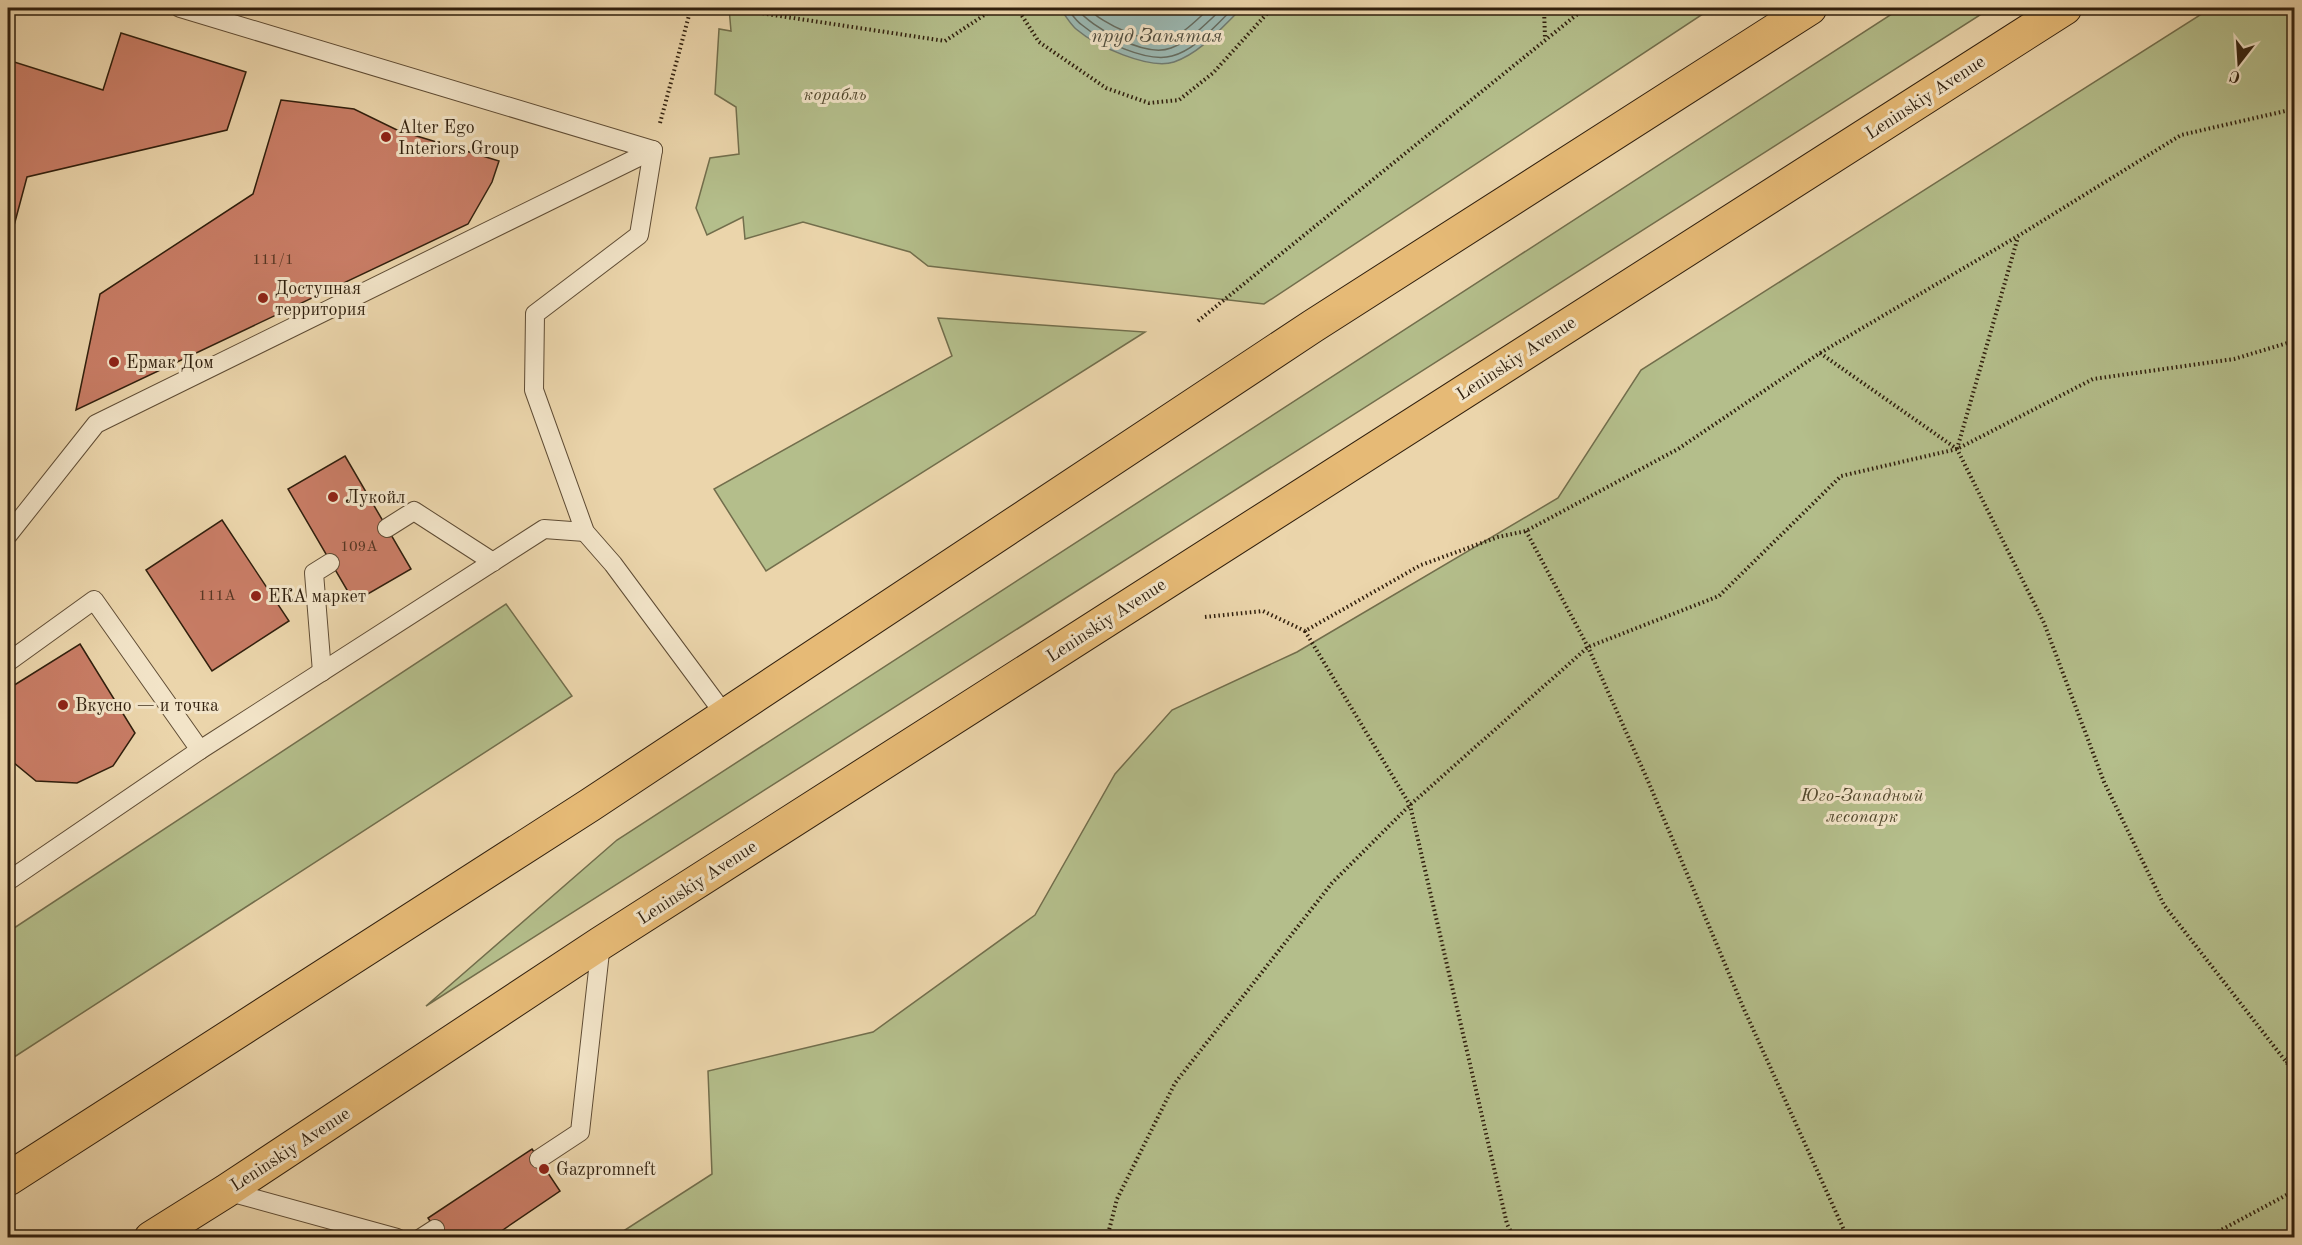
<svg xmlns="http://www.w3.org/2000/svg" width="2302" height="1245" viewBox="0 0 2302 1245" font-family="'Old Standard TT',serif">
	<rect width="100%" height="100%" fill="#ebd5ab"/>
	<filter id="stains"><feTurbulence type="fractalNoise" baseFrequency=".00333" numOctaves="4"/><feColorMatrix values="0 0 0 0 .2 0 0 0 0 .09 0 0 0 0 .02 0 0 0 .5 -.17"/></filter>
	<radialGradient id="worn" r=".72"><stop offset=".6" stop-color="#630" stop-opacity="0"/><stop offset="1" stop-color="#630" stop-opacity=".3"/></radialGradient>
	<g fill="#b4be8b" stroke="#726e4c" stroke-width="1.5">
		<polygon points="729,8 1712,8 1264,304 928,266 910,252 803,222 745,239 743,217 707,235 696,208 710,158 739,154 736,107 715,94 719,29 731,31"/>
		<polygon points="1901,8 1991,8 426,1006 617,840"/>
		<polygon points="2211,8 2294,8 2294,1237 614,1237 712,1174 708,1071 873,1032 1035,915 1115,774 1172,710 1297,652 1558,498 1641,370"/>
		<polygon points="938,318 1145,332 766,571 714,489 952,356"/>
		<polygon points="506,604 572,696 8,1061 8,932"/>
	</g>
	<path fill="#9ab7b1" stroke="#707a6f" stroke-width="1.5" d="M1059 8H1242C1223 26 1201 53 1174 62 1149 70 1096 46 1076 29 1070 24 1065 14 1059 8Z"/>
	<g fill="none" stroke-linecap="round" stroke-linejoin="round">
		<g stroke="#656b5f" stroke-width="1.5">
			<path d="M1067 8C1071 13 1076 21 1082 25 1101 41 1147 63 1172 56 1196 50 1216 24 1234 8"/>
			<path d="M1076 8C1092 28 1145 58 1171 48 1192 40 1207 22 1223 8"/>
			<path d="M1088 8C1100 23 1150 46 1169 39 1185 33 1197 19 1210 8"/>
		</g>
	</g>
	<g fill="#c97d66" stroke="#301f0d" stroke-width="1.5">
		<polygon points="121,33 246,72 227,130 27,177 8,248 8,60 103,90"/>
		<polygon points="281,100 354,109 397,130 499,161 492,182 468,224 76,410 100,294 253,194"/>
		<polygon points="345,456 411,569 354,602 288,489"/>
		<polygon points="222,520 289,621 212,671 146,570"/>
		<polygon points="80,644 135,733 113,766 77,783 36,781 8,758 8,689"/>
		<polygon points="532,1149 560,1191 491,1238 441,1238 428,1218"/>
	</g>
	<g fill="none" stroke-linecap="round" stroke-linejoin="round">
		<defs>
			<g id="service">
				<polyline points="653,150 639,235 535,314 534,390 585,532 613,564 725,715"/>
				<polyline points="387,528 414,511 493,562"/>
				<polyline points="8,535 96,424 653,150 180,8"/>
				<polyline points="8,662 94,600 200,750"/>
				<polyline points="322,672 314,573 330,563"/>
				<polyline points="8,881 200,750 544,529 585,532"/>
				<polyline points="539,1159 580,1132 601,943"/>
				<polyline points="226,1191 397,1238"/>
				<polyline points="421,1238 435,1229"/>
			</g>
			<g id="primary">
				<polyline points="8,1179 590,805 1313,326 1810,8"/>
				<polyline points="151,1238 226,1191 601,943 2065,8"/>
			</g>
		</defs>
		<use href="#service" stroke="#5f4c34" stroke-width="20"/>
		<use href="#primary" stroke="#301f0d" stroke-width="35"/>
		<g stroke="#301f0d" stroke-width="4" stroke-dasharray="1.5 3" stroke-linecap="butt">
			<polyline points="727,8 945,41 995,8"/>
			<polyline points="1017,8 1039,42 1106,88 1149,103 1179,100 1213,73 1272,8"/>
			<polyline points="1544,8 1545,38"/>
			<polyline points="660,123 691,8"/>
			<polyline points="1198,321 1585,8"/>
			<polyline points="1820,353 1957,449 2044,623 2104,782 2164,905 2287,1063 2294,1069"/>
			<polyline points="1957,449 2018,237"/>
			<polyline points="1526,531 1588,647 1648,781 1743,1007 1844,1230 1850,1238"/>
			<polyline points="1205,617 1263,611 1305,631 1421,565 1498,537 1526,531 1678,449 1820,353 2018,236 2181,135 2294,109"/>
			<polyline points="1305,631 1410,805 1507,1224 1514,1238"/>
			<polyline points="2287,1063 2294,1025"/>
			<polyline points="1107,1238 1117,1199 1175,1083 1332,883 1410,805 1588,647 1719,596 1841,476 1957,449 2093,379 2234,359 2294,341"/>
			<polyline points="2206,1238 2294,1191"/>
		</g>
		<use href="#service" stroke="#f2e4c8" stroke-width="18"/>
		<use href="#primary" stroke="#e6ba76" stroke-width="33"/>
	</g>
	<g fill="#8f2418" stroke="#f2e4c8" stroke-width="2">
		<circle cx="386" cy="137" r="6"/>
		<circle cx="263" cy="298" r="6"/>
		<circle cx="114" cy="362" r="6"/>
		<circle cx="333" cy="497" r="6"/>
		<circle cx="256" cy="596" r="6"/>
		<circle cx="63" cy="705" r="6"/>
		<circle cx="544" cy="1169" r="6"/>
	</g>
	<g text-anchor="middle" stroke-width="6" stroke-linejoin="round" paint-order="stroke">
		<g font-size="15" fill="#563623">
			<text x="273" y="264">111/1</text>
			<text x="359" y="551">109А</text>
			<text x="217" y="600">111А</text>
		</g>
		<g font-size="18" font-style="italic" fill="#51472c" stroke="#f2e4c8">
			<text x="835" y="100">корабль</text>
			<text x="1862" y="801">Юго-Западный<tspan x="1862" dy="21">лесопарк</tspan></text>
		</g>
		<g font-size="18" fill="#301f0d" stroke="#f2e4c8">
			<text transform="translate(1925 97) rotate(-33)" y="6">Leninskiy Avenue</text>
			<text transform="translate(1516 358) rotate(-33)" y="6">Leninskiy Avenue</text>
			<text transform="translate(1106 620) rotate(-33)" y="6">Leninskiy Avenue</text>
			<text transform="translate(697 882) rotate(-33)" y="6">Leninskiy Avenue</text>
			<text transform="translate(290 1149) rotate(-33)" y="6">Leninskiy Avenue</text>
		</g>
		<g font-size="18" fill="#301f0d" stroke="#f2e4c8" text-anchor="start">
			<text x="398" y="133">Alter Ego<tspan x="398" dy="21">Interiors Group</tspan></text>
			<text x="275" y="294">Доступная<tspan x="275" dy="21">территория</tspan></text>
			<text x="126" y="368">Ермак Дом</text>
			<text x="345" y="503">Лукойл</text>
			<text x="268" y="602">ЕКА маркет</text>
			<text x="75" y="711">Вкусно — и точка</text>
			<text x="556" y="1175">Gazpromneft</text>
		</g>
		<g font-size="20" font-style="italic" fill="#504d3e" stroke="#f2e4c8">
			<text x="1157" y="42">пруд Запятая</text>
		</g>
	</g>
	<rect width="2302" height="1245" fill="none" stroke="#ebd5ab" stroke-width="30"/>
	<rect x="9" y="9" width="2284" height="1227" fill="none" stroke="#301f0d" stroke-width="3"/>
	<rect x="15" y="15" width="2272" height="1215" fill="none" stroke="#301f0d" stroke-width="1.5"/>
	<g transform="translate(2239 63) rotate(197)" stroke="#f2e4c8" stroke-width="4.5" paint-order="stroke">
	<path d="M0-4.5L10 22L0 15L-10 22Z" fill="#301f0d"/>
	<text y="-9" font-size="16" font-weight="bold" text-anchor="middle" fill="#301f0d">С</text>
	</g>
	<rect width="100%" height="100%" filter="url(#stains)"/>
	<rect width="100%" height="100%" fill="url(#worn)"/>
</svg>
